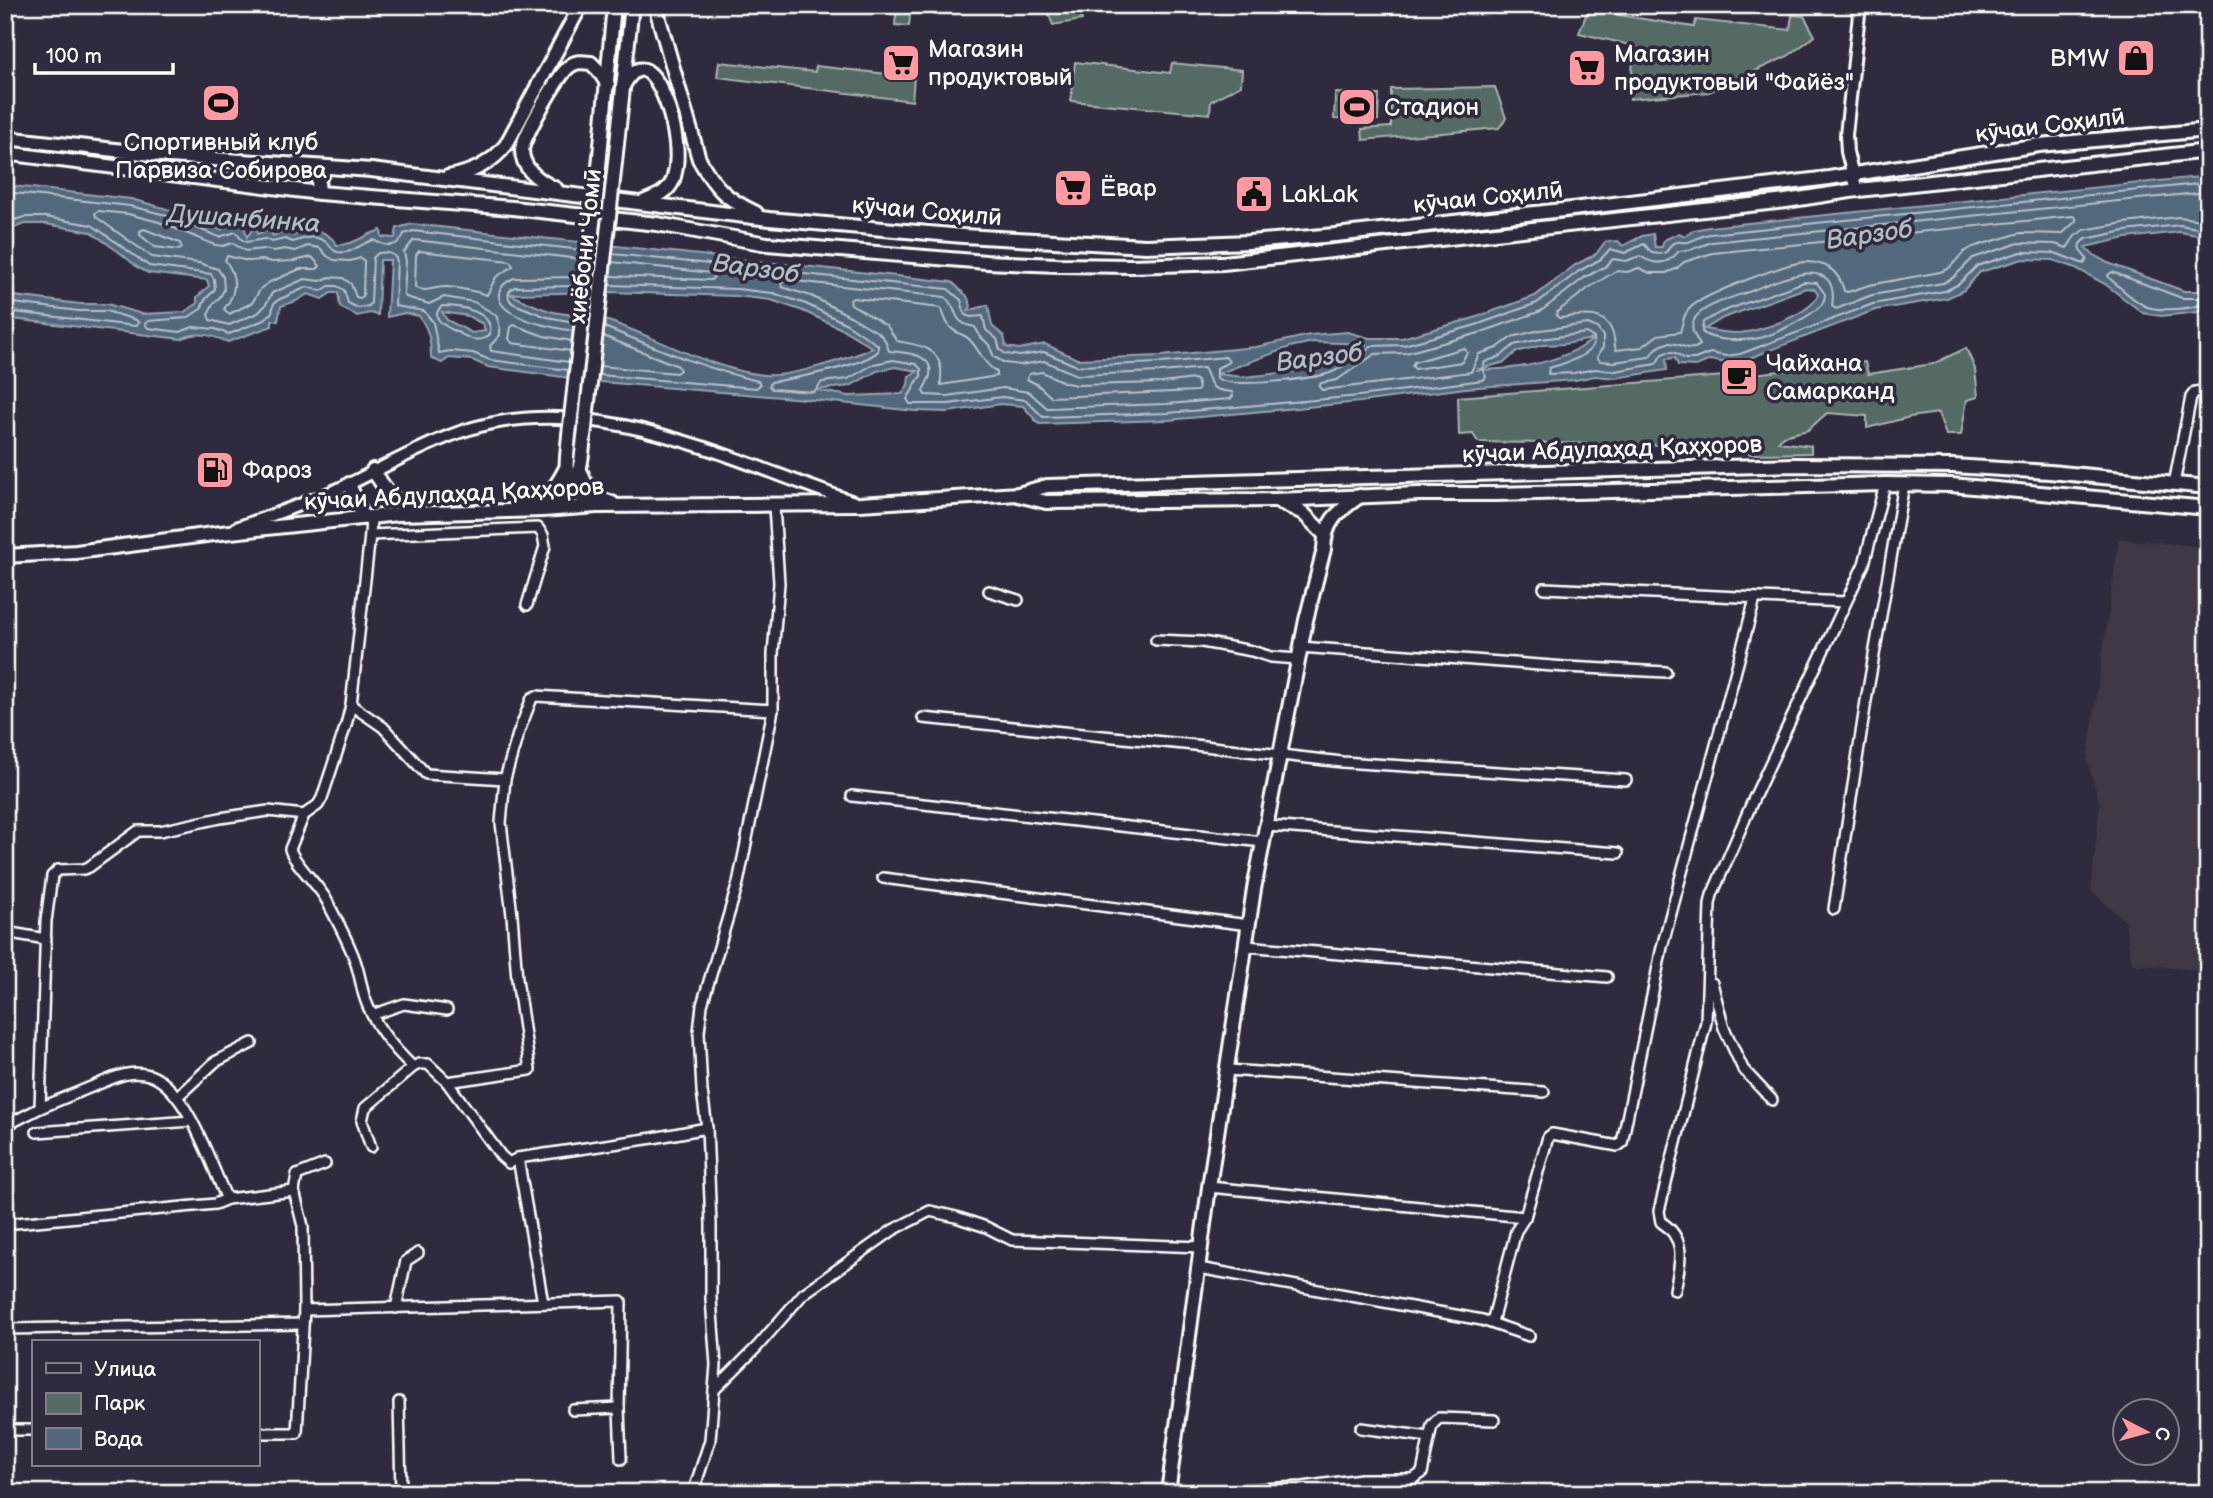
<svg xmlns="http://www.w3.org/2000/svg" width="2213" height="1498" viewBox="0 0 2213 1498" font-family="'Balsamiq Sans',sans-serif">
	<rect width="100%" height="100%" fill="#2f2a3d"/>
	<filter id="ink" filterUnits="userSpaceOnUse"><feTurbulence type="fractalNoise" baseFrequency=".0143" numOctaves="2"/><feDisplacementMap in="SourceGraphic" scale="14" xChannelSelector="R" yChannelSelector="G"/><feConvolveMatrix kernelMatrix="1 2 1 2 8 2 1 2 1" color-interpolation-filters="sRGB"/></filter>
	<g filter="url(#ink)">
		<polygon fill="#403844" points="2119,539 2208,547 2208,971 2132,964 2125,921 2091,891 2100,804 2087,761"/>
		<g fill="#556a65" stroke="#aab4b2" stroke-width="2">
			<polygon points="752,5 794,5 793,13 752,7"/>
			<polygon points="897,5 911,5 909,26 895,25"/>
			<polygon points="1045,5 1076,5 1082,20 1053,25"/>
			<polygon points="1588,10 1694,27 1696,20 1790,30 1792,15 1804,16 1815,36 1788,56 1709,92 1630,99 1634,46 1579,33"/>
			<polygon points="719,62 815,72 816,66 914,77 912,101 717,77"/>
			<polygon points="1075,62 1170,73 1172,63 1242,70 1241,85 1211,101 1210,114 1071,101"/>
			<polygon points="1495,87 1506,118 1499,128 1363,140 1362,129 1391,127 1391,89"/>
			<polygon points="1335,93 1379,95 1378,120 1334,119"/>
			<polygon points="1966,348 1975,369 1978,397 1967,400 1961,435 1946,435 1938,413 1910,417 1867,428 1867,416 1827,413 1808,430 1783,436 1778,442 1811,446 1811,453 1750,454 1723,446 1478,442 1473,434 1459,435 1458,397 1762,373 1865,362 1868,374 1933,364"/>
		</g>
		<path fill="#52677d" stroke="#97a4b1" stroke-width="2" fill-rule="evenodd" d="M2208 176V237L2180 232 2126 238 2085 247 2092 254 2108 263 2184 291H2208V311L2161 316 2143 313 2105 284 2076 268 2053 260 2023 259 1980 272 1964 290 1947 298 1875 310 1742 361 1726 363 1710 360 1696 366 1678 365 1675 358 1666 359 1667 370 1615 378 1595 376 1575 380 1465 388 1360 402 1168 420 1039 424 1023 406 1001 404 948 412 915 411 805 399 600 382 488 367 472 360 449 358 442 363 431 358C431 341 429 330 419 316L405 313 387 317 390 260H380L378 315 370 313 357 316 340 307 338 293H331L322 299 308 294 296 301 281 306 278 321 272 320V326L228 342C211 335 198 331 181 339L5 318V295L80 304H107L142 314 184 312 197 304V297L209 286 207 280 148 273 137 267 123 255 91 232 46 224H25L5 231V185L131 199 164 208 221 230 227 226 242 223 245 229 247 237 256 225 257 234 269 230 273 236 287 229 293 236C308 226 327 229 337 245 354 245 364 235 381 230L382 237 395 238 397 228 412 224 952 282 967 296 971 306 968 311 988 305 992 326 1004 336 1006 347 1019 349 1045 344 1077 359 1160 356 1256 347 1310 335 1348 332 1369 338H1402L1474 318 1535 296 1575 265 1596 254 1605 242 1618 241 1623 246 1642 236 1653 234 1655 247H1662L1664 240 1679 233 1685 236 1694 230 1709 227ZM1806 288 1814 289 1818 294C1814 313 1757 333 1738 333 1727 333 1715 331 1705 329L1723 318ZM608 292 736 296 771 300 803 311 844 330 873 348C850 358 788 378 764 375 709 369 659 338 608 321 589 315 568 316 550 311 537 307 522 300 510 294ZM442 312 468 316 483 324 485 331 472 333 447 320ZM1594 339C1560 363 1517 370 1476 370L1505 362 1516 352 1543 345 1564 344ZM1313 342 1367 344 1356 348 1329 366 1292 372 1243 377 1217 374 1290 347ZM895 367 918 371 909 376 908 385 902 394 849 396 816 390 850 386 877 371Z"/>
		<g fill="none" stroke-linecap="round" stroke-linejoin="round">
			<g stroke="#bac2cb" stroke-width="2">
				<path d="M5 192 130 206 162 214 219 237 236 232 241 239 246 242 265 239 272 242 285 239 293 242C305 238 318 233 329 245 333 249 332 250 337 252 353 255 360 243 374 240 386 247 398 249 404 234L413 231 582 250"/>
				<path d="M2208 192 1712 242 1690 250 1679 251C1668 265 1655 266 1640 256L1626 261 1613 259 1606 266 1584 278 1541 311 1479 333 1406 353 1375 354 1337 380 1321 383 1319 387 1322 390 1471 372 1479 354 1497 348 1512 337 1540 330 1588 324 1597 328 1603 336V347L1597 357 1600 361 1614 362 1649 357C1672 326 1684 358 1700 345 1696 337 1689 330 1694 320 1700 306 1737 296 1751 291 1777 280 1841 251 1832 306L1836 309 1872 295 1943 283 1954 277 1973 258 2019 243 2055 244 2067 248 2075 236 2084 230 2124 223 2179 217 2208 221"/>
				<polygon points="98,211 128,214 159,222 215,245 223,246 232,243 246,251 263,249 273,251 285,249 295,251 308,246 320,248 327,256 334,260 350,261 361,258 364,261 363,296 360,298 356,297 351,284 343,278 330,277 320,281 305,279 272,293 265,306 258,313 229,325 210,320 208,315 213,304 220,297 224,290 223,277 218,269 199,263 152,257 96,217 95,213"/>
				<path d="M2073 216 2076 218V221L2062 234 2020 233 1973 247 1964 252 1948 269 1940 272 1869 285 1848 292 1844 291C1841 278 1833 267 1820 264 1815 262 1808 262 1803 262 1782 265 1705 294 1691 307 1683 314 1683 323 1680 332L1658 335 1642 347 1616 350C1614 345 1615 339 1613 334 1605 308 1579 316 1559 318L1556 315 1557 312 1590 287 1616 271 1627 272 1639 268 1650 273H1666L1676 269 1684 262 1713 253Z"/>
				<path d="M5 223 24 217H45L92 225 149 266 211 274 214 279 215 289 205 300 201 309 187 318 148 321 145 324 148 328 180 332 193 327 215 329 229 334 264 320 272 312 274 303 278 300 307 287 321 291 329 286H337L344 290 348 303 358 308 369 306 371 303 373 258 378 253C386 252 394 252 397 261L395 306 424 311 433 322 439 353 450 351 473 353 490 360 568 370"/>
				<polygon points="144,229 180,243 182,248 179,250 155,247 140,235 140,231"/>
				<path d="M419 251 510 261 513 266 496 277 487 295C474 291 461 288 447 287 434 286 427 294 415 287L416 255Z"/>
				<path d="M613 254 948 289 961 300 965 315 971 317 983 316 986 330 997 339 1000 350 1006 354 1020 356 1044 352 1077 366 1161 363 1226 357 1229 362 1217 368V378C1230 389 1312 379 1330 373 1337 371 1366 351 1370 346L1404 345 1476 325 1537 303 1579 271 1601 259 1610 249 1625 253 1644 244 1652 253C1674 257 1664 245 1676 242 1680 241 1684 243 1688 242 1695 240 1702 235 1710 234L2208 183"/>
				<path d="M227 256 248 261 262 260 272 262 294 261 312 257 320 266 317 269H300L270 282 261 288 252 303 229 314 224 309C237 293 238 277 225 260Z"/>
				<polyline points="610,276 711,280 714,277 711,273 612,262"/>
				<path d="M785 280 945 297C960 311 951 323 975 327L980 336 989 345 994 357 1005 363 1020 365 1044 361 1077 375 1161 372 1204 368C1214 385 1205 389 1232 392L1233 396 1230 399 1167 404 1047 408 1029 392 1003 388 947 396 925 395 923 391C925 385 929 381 930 375 934 353 903 352 889 351L885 340 879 333 852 317 811 296 782 287 781 283Z"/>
				<path d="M1804 282 1817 283 1825 294C1825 297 1824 301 1822 304 1814 315 1774 335 1760 338 1746 341 1713 342 1702 332L1703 322 1721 312Z"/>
				<path d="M609 285 737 289 773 293 806 304 847 324 878 345V351C865 366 792 379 771 382L769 386 772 389 814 392 822 382 848 379 874 364 893 360 916 364 921 369V376C915 383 913 391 907 399L910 404H948L1002 397 1026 400 1043 417 1168 413 1359 396 1483 380 1486 377 1482 369 1485 362 1501 356 1514 345 1541 339 1586 333 1594 338C1597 355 1563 364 1549 368L1548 374 1574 373 1595 369 1615 371 1656 364 1662 354C1673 349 1677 354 1685 359H1695L1710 353 1726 356 1740 354 1873 304 1945 291 1959 284 1977 266 2021 252 2055 253 2084 264 2087 259C2081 252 2074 245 2086 239L2125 231 2180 225 2208 230"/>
				<path d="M853 298 941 308C944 314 945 321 950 327 955 333 964 334 969 339 980 350 983 364 997 372V376L941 385C940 379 942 375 941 369 938 345 915 345 897 341L887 326 851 304 850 300Z"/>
				<path d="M2208 298 2205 300 2202 298H2182L2112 272 2108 275 2109 278C2120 287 2132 300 2145 306 2158 312 2194 309 2205 303L2208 305"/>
				<polyline points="5,302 79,311 106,311 136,320 139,323 135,326 5,311"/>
				<path d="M442 306C460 306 494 311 490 334 478 346 466 336 453 330 443 325 429 317 442 306Z"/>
				<path d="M574 322 547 317 514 304C506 299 507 290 515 287L578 286"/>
				<path d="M573 331C555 328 496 318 499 293 501 285 507 281 514 278L579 277"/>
				<polygon points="1464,348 1467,352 1462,362 1415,369 1412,366 1414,362"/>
				<polyline points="571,351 512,343 509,339 511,327 514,325 544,336 572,341"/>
				<polyline points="569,362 491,351 490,346 500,335 500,327 496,315 474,302 444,297 429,304 406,297 404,295 406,261 404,252 414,240 581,259"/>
				<polyline points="600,366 676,373 680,370 678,366 603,336"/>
				<polygon points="1042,372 1066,383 1077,385 1162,383 1194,379 1197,381 1199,388 1197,391 1051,397 1038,385 1027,379 1029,374"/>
				<path d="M599 375 756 388 760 385 758 381C705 369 655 347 604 327"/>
			</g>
			<defs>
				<g id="minor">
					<polyline points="2174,484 2191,397 2195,392 2208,390"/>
					<path d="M371 516 370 535 351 705 346 725 322 798 318 805 304 815 290 849C294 864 319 885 327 901 336 919 346 937 353 955 358 967 360 979 363 992 371 1022 391 1046 413 1067"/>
					<polyline points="370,535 538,528 543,535 545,546 527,605"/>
					<polyline points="1544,588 1845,602"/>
					<polyline points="989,591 1018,600"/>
					<polyline points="1156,640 1202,642 1252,651 1271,657 1298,659"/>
					<polyline points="1300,647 1566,667 1666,672"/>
					<polyline points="351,705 383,727 426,774 505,779"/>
					<polyline points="923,718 1204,746 1342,762 1626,780"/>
					<polyline points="852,796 1263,842"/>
					<polyline points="1267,826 1618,853"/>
					<polyline points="883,878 1249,925"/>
					<polyline points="1834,909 1866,701 1904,484"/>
					<polyline points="5,932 46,939"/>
					<polyline points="1246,946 1607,977"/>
					<polyline points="1712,983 1724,1028 1743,1069 1772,1100"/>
					<polyline points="372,1015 404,1004 447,1010"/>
					<polyline points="1228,1070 1544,1092"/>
					<polyline points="447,1082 530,1070 517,979 512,915 501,823 505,779 518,734 532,698 536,696 773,710"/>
					<polyline points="177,1097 215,1062 252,1043"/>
					<polyline points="40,1108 46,921 52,876 58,870 84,869 89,867 138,831 160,831 220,818 268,811 304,815"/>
					<path d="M5 1126 40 1108 113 1078C123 1074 135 1072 145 1074 186 1081 211 1167 227 1199L294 1191 297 1175 325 1164"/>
					<polyline points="707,1128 702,1091 699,1032 702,1005 738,883 773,710 773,654 779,583 774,506"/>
					<polyline points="37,1132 192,1121"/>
					<polyline points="371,1147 362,1121 365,1108 413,1067 419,1064 428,1064 447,1082 501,1156 509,1163 518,1158 653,1138 707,1128 711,1224 711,1299 716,1365 710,1440 693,1493"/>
					<polyline points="518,1158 543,1303"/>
					<polyline points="1209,1187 1525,1217"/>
					<polyline points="294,1191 303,1226 304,1310 621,1301 619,1408 621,1459"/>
					<polyline points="5,1224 215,1204 227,1199"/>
					<polyline points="1199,1268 1482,1320 1529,1336"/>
					<path d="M1675 1290C1680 1264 1688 1239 1661 1222L1659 1211 1706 1022 1710 904 1712 895 1754 798 1864 564 1885 484"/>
					<polyline points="396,1308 406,1261 418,1253"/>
					<polyline points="1492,1322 1516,1231 1525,1217 1548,1137 1552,1134 1618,1146 1622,1143 1662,947 1755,599"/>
					<polyline points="5,1329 302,1324"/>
					<polyline points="714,1390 757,1347 803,1294 893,1230 930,1211 956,1217 986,1227 1012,1240 1201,1247"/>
					<polyline points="399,1402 401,1493"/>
					<polyline points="573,1410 619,1408"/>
					<polyline points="1361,1428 1429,1437"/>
					<polyline points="5,1430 33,1430"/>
					<polyline points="257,1433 297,1433 304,1310"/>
					<polyline points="1104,1493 1152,1493"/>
					<polyline points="1172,1493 1303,1487 1361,1479 1413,1479 1422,1473 1432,1425 1439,1418 1494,1420"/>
				</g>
				<g id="tertiary">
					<polyline points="1857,191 1847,152 1846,135 1860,5"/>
					<path d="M236 528C273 515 310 502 345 486 383 468 420 446 460 432 590 386 732 461 854 502"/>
				</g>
				<g id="secondary">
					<path d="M655 5 699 159C715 188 726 199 756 213"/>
					<path d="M623 86C649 38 669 107 674 130 677 145 678 165 673 180 668 193 655 197 643 202"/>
					<polyline points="5,138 170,156 371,170 769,219 963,236 1146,246 1249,242 1335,235 1572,209 1829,178 2039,145 2208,130"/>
					<polyline points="5,153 319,193 513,208 657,224 767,244 986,262 1058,265 1132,266 1223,263 1786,201 1850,191 2208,151"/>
					<path d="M448 177C472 173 491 164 506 145L581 5"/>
					<polyline points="597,188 614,5"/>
					<path d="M556 189C541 182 522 170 522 150 523 137 559 73 570 66 576 61 583 62 591 63L599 71 608 85"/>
					<polyline points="612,190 632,5"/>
					<polyline points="319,193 318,181 325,168"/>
					<path d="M569 435C566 470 560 487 595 505"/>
					<path d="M373 470C385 489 393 502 413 511"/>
					<path d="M581 472C586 488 595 498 612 503"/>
					<polyline points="349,484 363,517"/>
					<polyline points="1018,495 1046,502 1275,500 1419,494 1495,494 1885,484 1951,485 2208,508"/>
					<polyline points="1278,501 1303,513 1324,534"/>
					<path d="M521 507C548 498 553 493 566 468"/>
					<path d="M546 509C580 490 580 472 584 437"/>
					<polyline points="5,556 76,552 221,533 398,514 543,510 597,506 860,504 1018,494 1047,486 1793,465 1953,466 2050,472 2208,487"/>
					<path d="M1168 1493 1209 1187 1254 889 1306 620 1324 549C1325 520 1338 512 1360 496"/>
				</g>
			</defs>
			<use href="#minor" stroke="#fff" stroke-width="14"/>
			<use href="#tertiary" stroke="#fff" stroke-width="16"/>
			<use href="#secondary" stroke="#fff" stroke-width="18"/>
			<use href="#minor" stroke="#2f2a3d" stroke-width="9"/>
			<use href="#tertiary" stroke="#2f2a3d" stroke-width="10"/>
			<use href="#secondary" stroke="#2f2a3d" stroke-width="12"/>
			<defs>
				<g id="secondary-bridge">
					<polyline points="569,435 597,188"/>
					<polyline points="584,437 612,190"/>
				</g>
			</defs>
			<use href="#secondary-bridge" stroke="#fff" stroke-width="18" stroke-linecap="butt"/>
			<use href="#secondary-bridge" stroke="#2f2a3d" stroke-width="12"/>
		</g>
	</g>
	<defs>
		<symbol id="shop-square" viewBox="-11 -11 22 22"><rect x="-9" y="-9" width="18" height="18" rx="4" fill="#ff9aa2" stroke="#2f2a3d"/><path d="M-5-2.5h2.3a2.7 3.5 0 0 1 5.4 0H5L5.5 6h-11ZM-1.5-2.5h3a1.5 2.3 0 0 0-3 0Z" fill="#111"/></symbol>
		<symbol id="supermarket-square" viewBox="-11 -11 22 22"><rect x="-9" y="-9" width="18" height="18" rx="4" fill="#ff9aa2" stroke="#2f2a3d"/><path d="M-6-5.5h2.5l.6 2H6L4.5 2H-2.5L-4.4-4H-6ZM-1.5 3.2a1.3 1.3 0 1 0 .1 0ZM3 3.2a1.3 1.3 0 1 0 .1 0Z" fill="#111"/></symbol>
		<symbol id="stadium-square" viewBox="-11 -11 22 22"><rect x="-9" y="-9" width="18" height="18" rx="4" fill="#ff9aa2" stroke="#2f2a3d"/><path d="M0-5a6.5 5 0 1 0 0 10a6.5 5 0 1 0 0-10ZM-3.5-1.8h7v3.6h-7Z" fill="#111"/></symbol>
		<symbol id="civic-square" viewBox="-11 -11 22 22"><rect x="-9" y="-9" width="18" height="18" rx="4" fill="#ff9aa2" stroke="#2f2a3d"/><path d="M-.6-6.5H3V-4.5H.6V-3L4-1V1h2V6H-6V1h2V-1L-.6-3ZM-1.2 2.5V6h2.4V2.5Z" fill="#111"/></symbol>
		<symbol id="cafe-square" viewBox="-11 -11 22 22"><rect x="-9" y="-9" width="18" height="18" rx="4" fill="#ff9aa2" stroke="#2f2a3d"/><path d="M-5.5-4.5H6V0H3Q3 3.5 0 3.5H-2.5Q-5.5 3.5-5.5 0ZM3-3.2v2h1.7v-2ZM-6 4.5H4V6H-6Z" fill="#111"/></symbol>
		<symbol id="fuel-square" viewBox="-11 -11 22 22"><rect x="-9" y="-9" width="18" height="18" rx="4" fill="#ff9aa2" stroke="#2f2a3d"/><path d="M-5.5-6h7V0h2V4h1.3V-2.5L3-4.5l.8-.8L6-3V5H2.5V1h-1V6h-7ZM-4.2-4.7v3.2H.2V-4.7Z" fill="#111"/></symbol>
	</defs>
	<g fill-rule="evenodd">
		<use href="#shop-square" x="2114" y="36" width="44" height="44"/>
		<use href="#supermarket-square" x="879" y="41" width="44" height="44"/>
		<use href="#supermarket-square" x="1565" y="46" width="44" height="44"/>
		<use href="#stadium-square" x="199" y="81" width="44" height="44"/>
		<use href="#stadium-square" x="1335" y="85" width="44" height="44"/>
		<use href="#supermarket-square" x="1051" y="166" width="44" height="44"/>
		<use href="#civic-square" x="1232" y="172" width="44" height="44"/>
		<use href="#cafe-square" x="1717" y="355" width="44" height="44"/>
		<use href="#fuel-square" x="193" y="448" width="44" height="44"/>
	</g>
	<g text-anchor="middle" stroke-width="7" stroke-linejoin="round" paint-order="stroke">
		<g font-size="24" fill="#fff" stroke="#2f2a3d" text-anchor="start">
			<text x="928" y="57">Магазин<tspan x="928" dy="28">продуктовый</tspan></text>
			<text x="1614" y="62">Магазин<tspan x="1614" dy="28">продуктовый "Файёз"</tspan></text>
			<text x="2109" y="66" text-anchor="end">BMW</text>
			<text x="1384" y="115">Стадион</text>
			<text x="221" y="150" text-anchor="middle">Спортивный клуб<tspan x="221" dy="28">Парвиза Собирова</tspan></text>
			<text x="1100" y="196">Ёвар</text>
			<text x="1281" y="202">LakLak</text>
			<text x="1766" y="371">Чайхана<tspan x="1766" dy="28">Самарканд</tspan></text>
			<text x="242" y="478">Фароз</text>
		</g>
		<g font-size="24" fill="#fff" stroke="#2f2a3d">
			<text transform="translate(2050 125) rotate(-7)" y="8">кӯчаи Соҳилӣ</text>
			<text transform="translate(1488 197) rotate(-6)" y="8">кӯчаи Соҳилӣ</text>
			<text transform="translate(927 211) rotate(5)" y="8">кӯчаи Соҳилӣ</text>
			<text transform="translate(585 246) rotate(-84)" y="8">хиёбони Ҷомӣ</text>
			<text transform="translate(1612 449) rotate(-2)" y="8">кӯчаи Абдулаҳад Қаҳҳоров</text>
			<text transform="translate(454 494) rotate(-3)" y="8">кӯчаи Абдулаҳад Қаҳҳоров</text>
		</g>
		<g font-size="26" font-style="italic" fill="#b1bbc4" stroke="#2f2a3d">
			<text transform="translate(244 218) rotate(4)" y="9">Душанбинка</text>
			<text transform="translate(1869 234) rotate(-8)" y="9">Варзоб</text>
			<text transform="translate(756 268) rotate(8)" y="9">Варзоб</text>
			<text transform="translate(1319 357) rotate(-7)" y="9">Варзоб</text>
		</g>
	</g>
	<rect width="2213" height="1498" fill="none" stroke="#2f2a3d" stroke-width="28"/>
	<rect x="14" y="14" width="2185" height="1470" fill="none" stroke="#fff" stroke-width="2.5" filter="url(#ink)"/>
	<rect x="32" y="1340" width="228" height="126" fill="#2f2a3d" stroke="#827f8b" stroke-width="2"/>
	<rect x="46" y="1363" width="35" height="10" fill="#2f2a3d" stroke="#827f8b" stroke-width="2"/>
	<text x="94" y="1376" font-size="21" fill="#ffffff">Улица</text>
	<rect x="46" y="1393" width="35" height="21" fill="#556a65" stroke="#827f8b" stroke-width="2"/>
	<text x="94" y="1410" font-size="21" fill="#ffffff">Парк</text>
	<rect x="46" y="1428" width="35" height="21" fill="#52677d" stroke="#827f8b" stroke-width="2"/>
	<text x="94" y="1446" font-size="21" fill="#ffffff">Вода</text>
	<g transform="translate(2146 1432) rotate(96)"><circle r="33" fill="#2f2a3d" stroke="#827f8b" stroke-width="2"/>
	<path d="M0-5L12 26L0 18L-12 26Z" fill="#ff9aa2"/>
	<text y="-10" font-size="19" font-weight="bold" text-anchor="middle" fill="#ffffff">С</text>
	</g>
	<path d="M35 63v10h138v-10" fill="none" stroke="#ffffff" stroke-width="3.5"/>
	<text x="46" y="63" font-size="21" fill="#ffffff" stroke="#2f2a3d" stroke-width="5" paint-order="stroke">100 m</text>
</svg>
